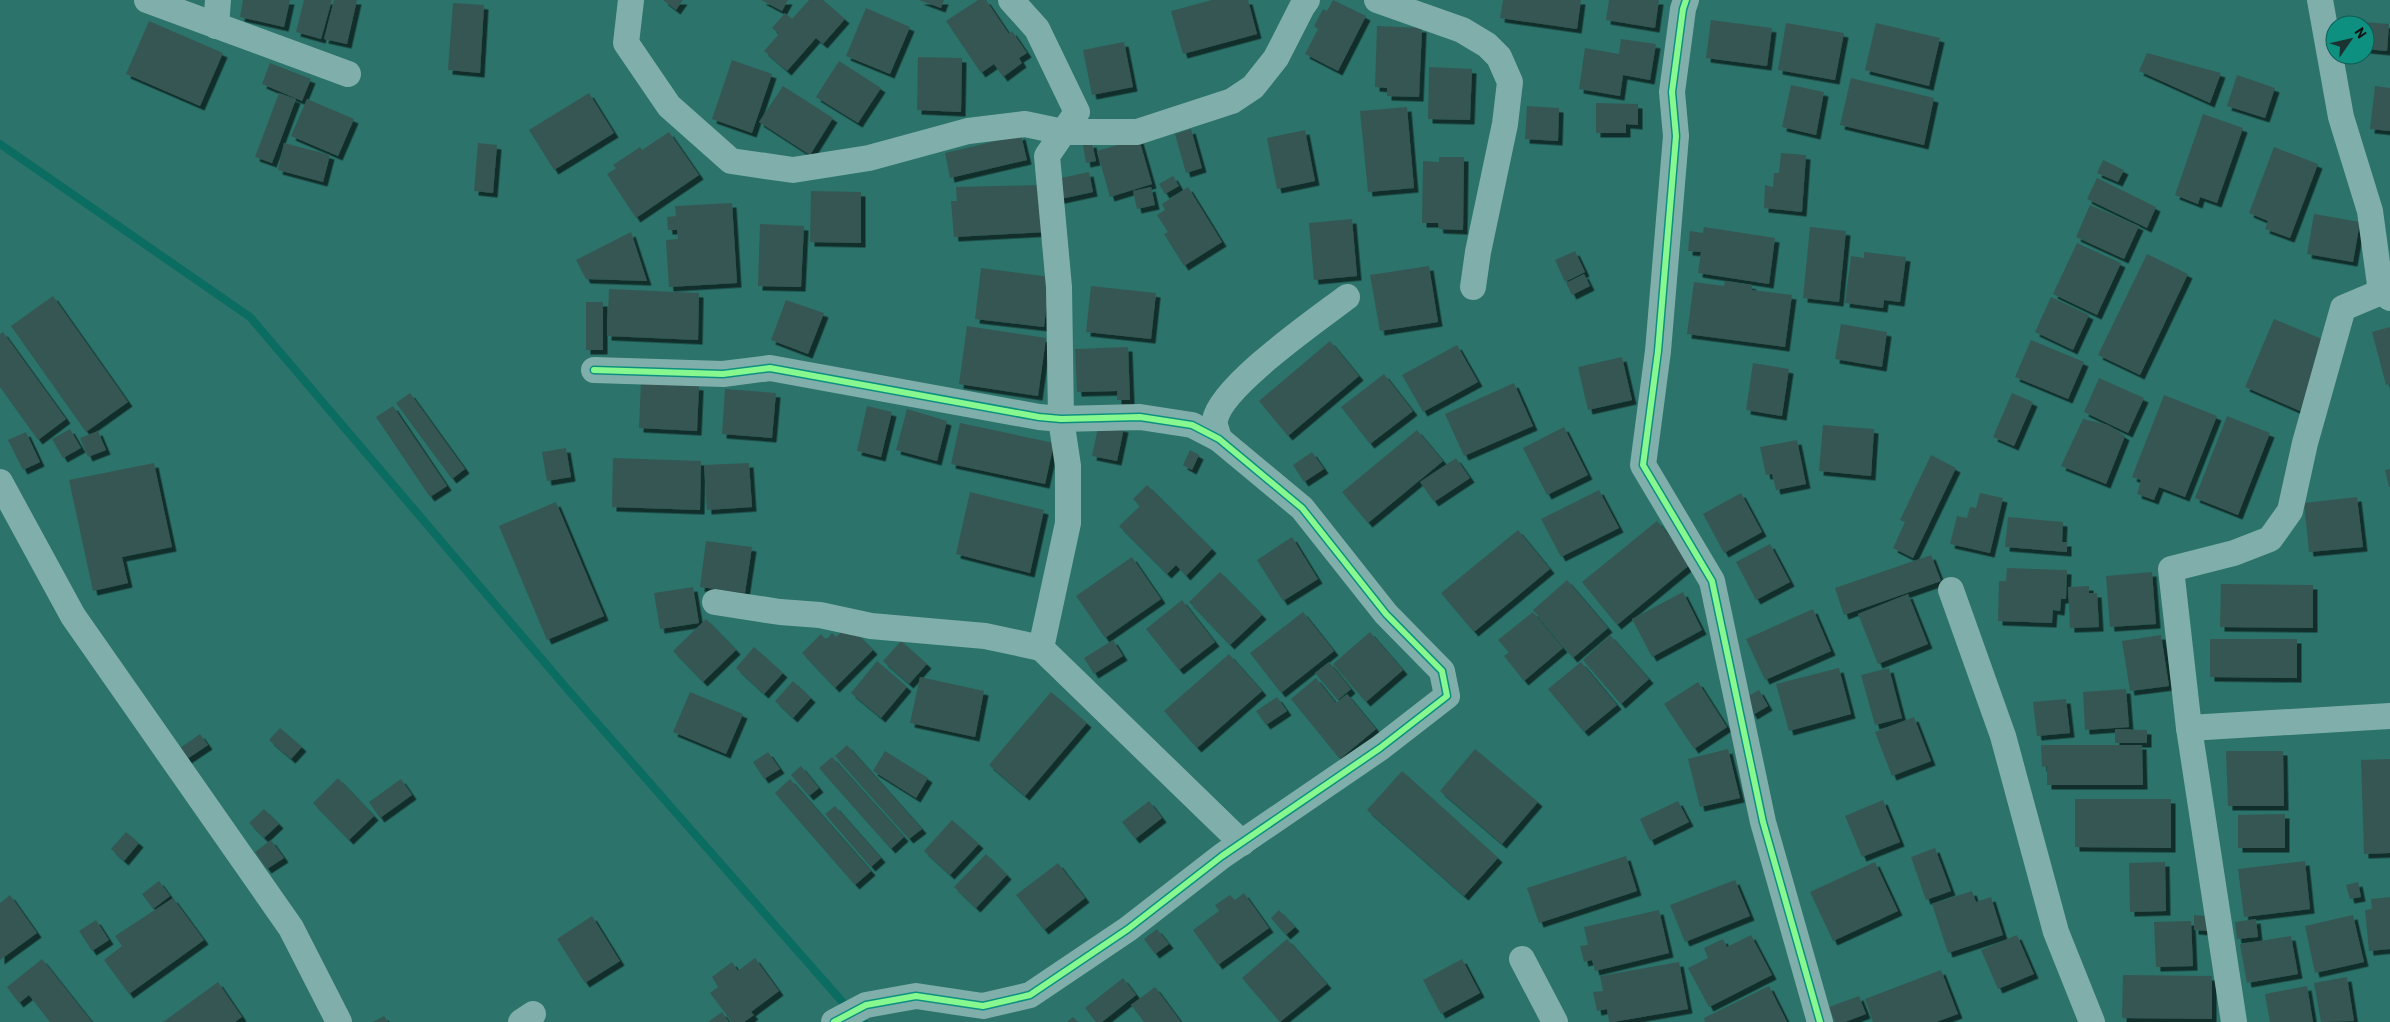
<svg xmlns="http://www.w3.org/2000/svg" width="2390" height="1022" viewBox="0 0 2390 1022" font-family="Barlow,sans-serif">
	<defs>
		<filter id="shadow"><feDropShadow dx="4.5" dy="4.5" stdDeviation="0" flood-color="#0009"/></filter>
	</defs>
	<rect width="100%" height="100%" fill="#2b736b"/>
	<g fill="none" stroke-linecap="round" stroke-linejoin="round">
		<polyline stroke="#0b6c61" stroke-width="8" points="0,144 250,317 569,691 853,1014 864,1022"/>
	</g>
	<g fill="#355752" filter="url(#shadow)">
		<polygon points="243,0 290,0 284,27 240,17"/>
		<polygon points="304,0 332,0 321,39 296,32"/>
		<polygon points="334,0 357,0 347,44 324,39"/>
		<polygon points="663,0 683,0 676,10"/>
		<polygon points="761,0 788,0 782,11"/>
		<polygon points="809,0 823,0 845,19 823,44 816,38 787,71 764,51 779,34 772,28 785,13 792,19"/>
		<polygon points="919,0 944,0 941,8"/>
		<polygon points="978,0 986,0 1009,34 1012,31 1027,53 1019,58 1022,63 1003,77 994,64 981,73 946,21"/>
		<polygon points="1212,0 1248,0 1257,34 1183,54 1171,11"/>
		<polygon points="1333,0 1366,16 1338,71 1305,54 1318,29 1314,26 1323,9 1327,11"/>
		<polygon points="1503,0 1581,0 1577,29 1500,18"/>
		<polygon points="1609,0 1659,0 1655,28 1606,20"/>
		<polygon points="453,3 484,5 480,73 448,70"/>
		<polygon points="866,8 910,27 890,74 846,56"/>
		<polygon points="1711,20 1772,28 1767,66 1706,58"/>
		<polygon points="149,21 223,53 200,106 126,74"/>
		<polygon points="2351,21 2389,24 2387,51 2365,49 2365,25 2351,25"/>
		<polygon points="1786,23 1844,33 1835,80 1778,70"/>
		<polygon points="1876,23 1940,38 1929,86 1865,70"/>
		<polygon points="1377,26 1422,28 1419,97 1387,96 1387,88 1375,87"/>
		<polygon points="1621,39 1656,44 1650,80 1623,75 1620,96 1579,89 1585,48 1619,54"/>
		<polygon points="1124,42 1133,87 1092,95 1083,50"/>
		<polygon points="2147,53 2221,73 2210,103 2139,71"/>
		<polygon points="918,57 962,58 961,112 917,110"/>
		<polygon points="732,60 772,74 752,133 712,119"/>
		<polygon points="839,61 881,88 858,123 816,97"/>
		<polygon points="270,63 311,79 302,101 262,84"/>
		<polygon points="1429,67 1472,69 1470,120 1428,119"/>
		<polygon points="2237,75 2275,88 2265,118 2227,106"/>
		<polygon points="1851,78 1934,98 1924,145 1840,125"/>
		<polygon points="1791,85 1824,92 1816,135 1782,127"/>
		<polygon points="783,86 833,118 810,155 759,122"/>
		<polygon points="2375,86 2390,88 2390,131 2370,129"/>
		<polygon points="279,93 296,99 272,163 255,157"/>
		<polygon points="589,93 614,133 554,170 529,130"/>
		<polygon points="307,99 354,119 338,156 291,136"/>
		<polygon points="1596,103 1638,104 1638,125 1626,124 1626,133 1596,133"/>
		<polygon points="1527,106 1559,108 1558,141 1525,139"/>
		<polygon points="1407,107 1414,188 1368,192 1360,111"/>
		<polygon points="2203,114 2243,128 2217,203 2200,197 2198,204 2175,195"/>
		<polygon points="1191,129 1202,168 1186,173 1175,134"/>
		<polygon points="1305,130 1315,181 1277,189 1267,138"/>
		<polygon points="669,132 699,175 636,218 607,174 616,168 613,165 640,147 642,150"/>
		<polygon points="1021,135 1027,160 950,178 945,153"/>
		<polygon points="1139,139 1152,184 1110,197 1097,151"/>
		<polygon points="284,143 330,155 323,182 278,170"/>
		<polygon points="478,143 497,145 493,193 474,191"/>
		<polygon points="1092,143 1096,161 1086,163 1083,145"/>
		<polygon points="2274,147 2318,164 2290,238 2265,229 2268,221 2249,213"/>
		<polygon points="1781,153 1806,155 1802,212 1764,208 1765,185 1773,187 1774,173 1779,173"/>
		<polygon points="1439,157 1464,157 1463,230 1439,229 1438,223 1422,223 1423,161 1439,162"/>
		<polygon points="2103,160 2124,170 2118,182 2097,173"/>
		<polygon points="1089,172 1093,192 1056,200 1052,180"/>
		<polygon points="1173,176 1179,186 1165,194 1159,184"/>
		<polygon points="2097,178 2156,207 2147,228 2087,199"/>
		<polygon points="1040,185 1047,232 954,237 951,201 957,201 956,187"/>
		<polygon points="1151,187 1155,205 1137,209 1133,191"/>
		<polygon points="1188,187 1222,242 1184,266 1164,234 1168,232 1157,215 1165,210 1162,204"/>
		<polygon points="811,191 861,192 861,243 810,242"/>
		<polygon points="732,203 737,283 669,287 666,240 678,239 677,230 668,230 667,217 676,216 675,206"/>
		<polygon points="2090,205 2139,226 2124,259 2076,237"/>
		<polygon points="2314,214 2360,222 2353,262 2307,254"/>
		<polygon points="1352,219 1357,276 1314,280 1309,223"/>
		<polygon points="760,224 804,226 801,287 758,286"/>
		<polygon points="1704,227 1775,238 1769,284 1698,273 1701,252 1688,251 1690,231 1703,233"/>
		<polygon points="1810,227 1846,231 1839,302 1803,298"/>
		<polygon points="631,232 647,281 586,279 576,260"/>
		<polygon points="2077,243 2121,263 2097,315 2053,294"/>
		<polygon points="1575,251 1585,272 1565,282 1555,260"/>
		<polygon points="1864,252 1906,257 1900,302 1884,300 1883,308 1845,303 1851,256 1864,258"/>
		<polygon points="2147,254 2188,274 2140,375 2098,355"/>
		<polygon points="1429,266 1438,322 1380,331 1370,275"/>
		<polygon points="981,268 1050,277 1044,327 975,319"/>
		<polygon points="1584,274 1590,286 1572,295 1566,283"/>
		<polygon points="1725,281 1752,285 1752,290 1792,295 1785,347 1687,334 1694,282 1724,286"/>
		<polygon points="1091,286 1156,293 1151,339 1086,332"/>
		<polygon points="609,289 699,293 698,340 607,336"/>
		<polygon points="53,296 128,402 86,432 11,326"/>
		<polygon points="2051,297 2089,315 2073,350 2035,332"/>
		<polygon points="786,300 824,313 808,354 771,340"/>
		<rect x="586" y="302" width="17" height="48"/>
		<polygon points="2274,319 2329,342 2300,411 2245,387"/>
		<polygon points="1841,324 1887,332 1882,367 1835,359"/>
		<polygon points="967,326 1046,338 1038,396 959,384"/>
		<polygon points="2390,327 2390,384 2386,385 2372,332"/>
		<polygon points="3,332 66,419 38,440 0,387 0,334"/>
		<polygon points="2031,340 2084,362 2068,399 2015,377"/>
		<polygon points="1330,341 1359,376 1288,436 1259,401"/>
		<polygon points="1457,345 1478,382 1423,412 1402,375"/>
		<polygon points="1128,347 1130,400 1117,400 1117,391 1077,392 1075,349"/>
		<polygon points="1622,357 1632,400 1588,410 1578,367"/>
		<polygon points="1753,363 1789,369 1782,416 1746,410"/>
		<polygon points="1384,374 1413,411 1370,444 1341,407"/>
		<polygon points="2099,378 2144,398 2128,433 2084,412"/>
		<polygon points="641,382 699,386 697,431 639,428"/>
		<polygon points="1514,383 1533,426 1464,456 1445,414"/>
		<polygon points="725,389 776,393 772,438 722,434"/>
		<polygon points="410,393 465,469 452,479 396,403"/>
		<polygon points="2012,393 2033,402 2014,446 1993,437"/>
		<polygon points="2164,395 2217,416 2185,497 2159,487 2154,500 2137,494 2141,480 2132,477"/>
		<polygon points="393,406 447,486 430,497 376,417"/>
		<polygon points="867,406 892,412 881,457 857,451"/>
		<polygon points="907,409 947,421 937,461 896,450"/>
		<polygon points="2227,416 2270,433 2238,515 2195,498"/>
		<polygon points="2083,419 2108,425 2125,436 2106,484 2061,466"/>
		<polygon points="960,423 1054,443 1045,484 951,464"/>
		<polygon points="1099,423 1124,428 1117,461 1092,456"/>
		<polygon points="1823,425 1874,429 1871,476 1819,471"/>
		<polygon points="1564,427 1588,475 1547,495 1523,448"/>
		<polygon points="70,429 81,448 63,458 52,439"/>
		<polygon points="1417,430 1443,461 1368,523 1342,492"/>
		<polygon points="98,431 106,450 88,457 80,438"/>
		<polygon points="26,432 40,462 23,470 8,440"/>
		<polygon points="1797,440 1806,484 1776,490 1772,474 1766,475 1760,447"/>
		<polygon points="566,448 571,477 547,481 542,452"/>
		<polygon points="1190,450 1199,455 1192,470 1183,465"/>
		<polygon points="1312,452 1324,469 1304,482 1293,465"/>
		<polygon points="1931,455 1956,468 1913,558 1893,548 1905,522 1900,520"/>
		<polygon points="613,458 701,461 700,510 612,507"/>
		<polygon points="1456,458 1470,478 1434,502 1420,482"/>
		<polygon points="154,463 172,547 122,557 128,583 93,591 69,480"/>
		<polygon points="749,463 752,507 707,510 704,465"/>
		<polygon points="2390,469 2390,487 2389,487 2385,470"/>
		<polygon points="1147,485 1212,549 1186,576 1176,565 1167,574 1119,526 1140,506 1133,499"/>
		<polygon points="1599,490 1619,528 1561,557 1541,519"/>
		<polygon points="970,492 1044,510 1030,573 956,554"/>
		<polygon points="1741,493 1762,532 1724,553 1703,514"/>
		<polygon points="1980,493 2003,498 1990,553 1950,544 1957,516 1967,518 1970,507 1976,508"/>
		<polygon points="2357,497 2363,547 2309,552 2304,503"/>
		<polygon points="556,502 604,616 547,640 499,526"/>
		<polygon points="2008,517 2063,522 2062,542 2067,542 2067,552 2005,547"/>
		<polygon points="1657,521 1692,563 1617,625 1582,582"/>
		<polygon points="1518,530 1550,569 1474,632 1441,593"/>
		<polygon points="1292,537 1318,579 1283,601 1257,560"/>
		<polygon points="706,541 752,547 745,593 700,587"/>
		<polygon points="1770,544 1790,582 1756,600 1736,562"/>
		<polygon points="1931,555 1941,581 1844,615 1835,588"/>
		<polygon points="1132,557 1161,599 1105,638 1076,596"/>
		<polygon points="2007,568 2067,570 2066,599 2061,599 2060,611 2053,610 2052,623 1998,621 1999,581 2006,581"/>
		<polygon points="1220,572 1262,615 1230,645 1189,602"/>
		<polygon points="2152,572 2156,624 2110,627 2106,576"/>
		<polygon points="1567,580 1608,628 1573,658 1533,610"/>
		<polygon points="2221,584 2313,585 2313,628 2220,627"/>
		<polygon points="2089,586 2089,593 2097,593 2099,627 2070,628 2068,587"/>
		<polygon points="693,587 699,623 660,629 654,593"/>
		<polygon points="1683,592 1702,630 1652,657 1632,619"/>
		<polygon points="1908,594 1928,644 1878,664 1858,614"/>
		<polygon points="1182,600 1215,642 1179,670 1146,629"/>
		<polygon points="1813,609 1831,651 1765,680 1746,639"/>
		<polygon points="1303,612 1334,651 1281,693 1250,653"/>
		<polygon points="1533,612 1563,648 1524,681 1504,656 1509,652 1498,640"/>
		<polygon points="706,619 736,650 703,682 673,651"/>
		<polygon points="848,625 873,650 835,688 802,653 821,634 826,640 832,633 836,637"/>
		<polygon points="1370,632 1403,670 1366,702 1333,664"/>
		<polygon points="1610,635 1649,679 1621,704 1583,660"/>
		<polygon points="2161,635 2169,686 2130,691 2122,641"/>
		<polygon points="2210,639 2297,639 2297,678 2210,677"/>
		<polygon points="1113,640 1123,656 1094,674 1084,658"/>
		<polygon points="901,641 927,664 909,684 883,661"/>
		<polygon points="754,647 783,673 764,694 736,668"/>
		<polygon points="1229,654 1262,691 1197,748 1164,711"/>
		<polygon points="877,661 907,687 881,718 851,693"/>
		<polygon points="1329,662 1351,689 1338,700 1315,673"/>
		<polygon points="1581,662 1617,705 1584,732 1548,689"/>
		<polygon points="1839,668 1851,714 1789,731 1776,684"/>
		<polygon points="1889,668 1902,718 1875,725 1861,675"/>
		<polygon points="920,677 984,691 975,737 910,723"/>
		<polygon points="1316,678 1336,703 1347,694 1376,729 1340,759 1291,699"/>
		<polygon points="793,681 811,698 793,718 775,701"/>
		<polygon points="1698,682 1727,727 1694,749 1664,704"/>
		<polygon points="2126,689 2129,727 2085,730 2083,692"/>
		<polygon points="1759,690 1768,706 1753,715 1743,699"/>
		<polygon points="690,692 743,714 726,754 673,732"/>
		<polygon points="1051,692 1087,723 1025,796 989,765"/>
		<polygon points="1277,697 1287,711 1266,725 1256,711"/>
		<polygon points="2066,699 2070,733 2037,736 2033,702"/>
		<polygon points="1914,717 1931,761 1892,776 1875,732"/>
		<polygon points="280,728 302,747 291,759 269,740"/>
		<polygon points="2115,729 2147,730 2147,743 2115,743"/>
		<polygon points="200,734 208,745 187,759 180,748"/>
		<polygon points="847,745 922,829 909,839 835,756"/>
		<polygon points="2041,745 2142,745 2143,785 2047,785 2047,766 2042,767"/>
		<polygon points="1475,749 1538,802 1502,844 1440,791"/>
		<polygon points="1728,749 1740,798 1700,807 1688,759"/>
		<polygon points="885,751 928,778 916,798 873,771"/>
		<polygon points="2226,751 2283,751 2284,806 2228,806"/>
		<polygon points="768,752 780,769 764,779 753,762"/>
		<polygon points="832,757 904,837 891,849 819,768"/>
		<polygon points="2390,759 2390,853 2364,854 2361,760"/>
		<polygon points="801,766 819,788 809,796 791,775"/>
		<polygon points="1402,771 1498,858 1464,896 1367,810"/>
		<polygon points="338,778 374,816 349,840 313,803"/>
		<polygon points="401,779 412,795 380,818 369,802"/>
		<polygon points="790,779 871,871 855,885 775,793"/>
		<polygon points="2075,799 2171,799 2171,848 2075,847"/>
		<polygon points="1883,800 1900,842 1862,857 1845,816"/>
		<polygon points="1149,801 1162,818 1135,839 1122,822"/>
		<polygon points="1678,801 1689,822 1650,841 1640,819"/>
		<polygon points="835,806 881,858 871,867 825,814"/>
		<polygon points="264,809 279,824 264,838 249,823"/>
		<polygon points="2285,814 2285,848 2238,848 2238,815"/>
		<polygon points="952,820 979,844 950,875 924,851"/>
		<polygon points="126,832 139,843 124,861 111,849"/>
		<polygon points="271,840 284,858 267,869 255,852"/>
		<polygon points="1935,848 1951,891 1926,900 1911,857"/>
		<polygon points="986,854 1007,875 976,908 954,887"/>
		<polygon points="1626,856 1637,891 1539,923 1527,888"/>
		<polygon points="2305,861 2310,909 2244,917 2238,869"/>
		<polygon points="1875,862 1898,911 1833,941 1810,892"/>
		<polygon points="2165,862 2166,911 2130,912 2129,863"/>
		<polygon points="1058,863 1085,898 1044,930 1016,895"/>
		<polygon points="1735,880 1750,916 1685,942 1670,905"/>
		<polygon points="159,881 170,896 153,909 142,894"/>
		<polygon points="2358,882 2361,897 2350,899 2346,885"/>
		<polygon points="1972,891 1976,902 1991,897 2003,935 1948,953 1932,904"/>
		<polygon points="1244,893 1269,928 1218,965 1193,930 1219,911 1215,905 1230,895 1235,900"/>
		<polygon points="10,895 37,933 0,960 0,903"/>
		<polygon points="2390,897 2390,949 2369,951 2365,910 2372,909 2371,899"/>
		<polygon points="173,898 204,940 129,994 104,960 122,946 115,936"/>
		<polygon points="1279,910 1295,927 1286,935 1271,918"/>
		<polygon points="1659,910 1669,953 1595,971 1592,960 1584,962 1580,946 1588,945 1584,927"/>
		<polygon points="2194,915 2208,916 2208,931 2194,930"/>
		<polygon points="2353,915 2364,962 2315,973 2305,926"/>
		<polygon points="592,916 620,961 585,983 557,939"/>
		<polygon points="2256,919 2258,937 2237,939 2235,922"/>
		<polygon points="96,920 109,940 92,951 79,931"/>
		<polygon points="2191,921 2193,966 2156,967 2154,922"/>
		<polygon points="1157,929 1169,944 1155,954 1144,939"/>
		<polygon points="1751,935 1772,975 1709,1007 1688,968 1708,958 1704,948 1723,939 1727,947"/>
		<polygon points="2017,935 2034,974 1998,989 1981,950"/>
		<polygon points="2291,936 2298,974 2247,983 2240,944"/>
		<polygon points="1287,939 1327,984 1280,1022 1242,978"/>
		<polygon points="755,958 779,991 751,1012 754,1015 744,1022 732,1022 710,993 718,987 712,977 732,962 738,971"/>
		<polygon points="42,959 92,1022 50,1022 29,995 19,1003 7,987"/>
		<polygon points="1462,959 1480,993 1441,1014 1423,980"/>
		<polygon points="1679,962 1688,1009 1613,1022 1609,1022 1607,1009 1597,1011 1593,992 1603,991 1600,976"/>
		<polygon points="1941,970 1958,1014 1936,1022 1873,1022 1865,999"/>
		<polygon points="2123,975 2212,976 2212,1019 2122,1018"/>
		<polygon points="2347,977 2354,1021 2321,1022 2314,983"/>
		<polygon points="1123,978 1136,995 1102,1022 1096,1022 1085,1008"/>
		<polygon points="218,982 242,1017 235,1022 163,1022"/>
		<polygon points="1769,986 1787,1022 1705,1022 1704,1018"/>
		<polygon points="2307,986 2313,1022 2270,1022 2265,994"/>
		<polygon points="1155,987 1181,1022 1144,1022 1131,1005"/>
		<polygon points="1859,996 1866,1014 1845,1022 1835,1022 1829,1007"/>
		<polygon points="722,1012 729,1022 708,1022"/>
		<polygon points="384,1016 388,1022 373,1022"/>
		<polygon points="1073,1017 1078,1022 1067,1022"/>
	</g>
	<g fill="none" stroke-linecap="round" stroke-linejoin="round">
		<g stroke="#80afab" stroke-width="26">
			<polyline points="147,0 348,74"/>
			<polyline points="631,0 626,43 669,106 731,161 793,170 869,158 968,131 1025,124 1063,132 1137,132 1232,101 1253,87 1276,58 1302,7 1307,0"/>
			<polyline points="1011,0 1037,29 1077,112 1047,156 1059,287 1061,419 1068,466 1068,523 1041,648 1242,843"/>
			<polyline points="1377,0 1462,30 1487,45 1499,57 1510,82 1505,124 1478,252 1473,287"/>
			<polyline points="1686,0 1683,9 1672,92 1676,136 1658,351 1643,465 1712,581 1763,822 1820,1022"/>
			<polyline points="2320,0 2341,117 2370,211 2381,292"/>
			<polyline points="216,26 218,0"/>
			<polyline points="594,370 723,374 770,368 1039,417 1061,419 1140,417 1192,425 1219,439 1302,508 1386,614 1442,671 1447,696 1380,748 1222,856 1128,929 1030,995 983,1006 916,996 866,1005 834,1022"/>
			<path d="M1219 439C1218 434 1214 425 1215 420 1221 386 1317 320 1347 297"/>
			<polyline points="0,482 73,616 291,928 339,1022"/>
			<polyline points="1951,590 2003,736 2056,932 2092,1022"/>
			<polyline points="715,602 780,612 820,615 871,626 985,636 1041,648"/>
			<polyline points="2189,728 2390,716"/>
			<polyline points="1522,959 1555,1022"/>
			<polyline points="521,1022 533,1014"/>
			<polyline points="2234,1022 2189,728 2171,569 2234,553 2270,539 2290,511 2305,443 2343,308 2381,292 2390,298"/>
		</g>
		<defs>
			<g id="cycleway">
				<polyline points="1686,0 1683,9 1672,92 1676,136 1658,351 1643,465 1712,581 1763,822 1820,1022"/>
				<polyline points="594,370 723,374 770,368 1039,417 1061,419 1140,417 1192,425 1219,439 1302,508 1386,614 1442,671 1447,696 1380,748 1222,856 1128,929 1030,995 983,1006 916,996 866,1005 834,1022"/>
			</g>
		</defs>
		<use href="#cycleway" stroke="#0e9081" stroke-width="9"/>
		<use href="#cycleway" stroke="#87f88f" stroke-width="6"/>
	</g>
	<g transform="translate(2350 40) rotate(56)"><circle r="24" fill="#0e9081" stroke="#0f5d54"/>
	<path d="M0-4L9 19L0 12L-9 19Z" fill="#1a3330"/>
	<text y="-8" font-size="14" font-weight="bold" text-anchor="middle" fill="#111111">N</text>
	</g>
</svg>
